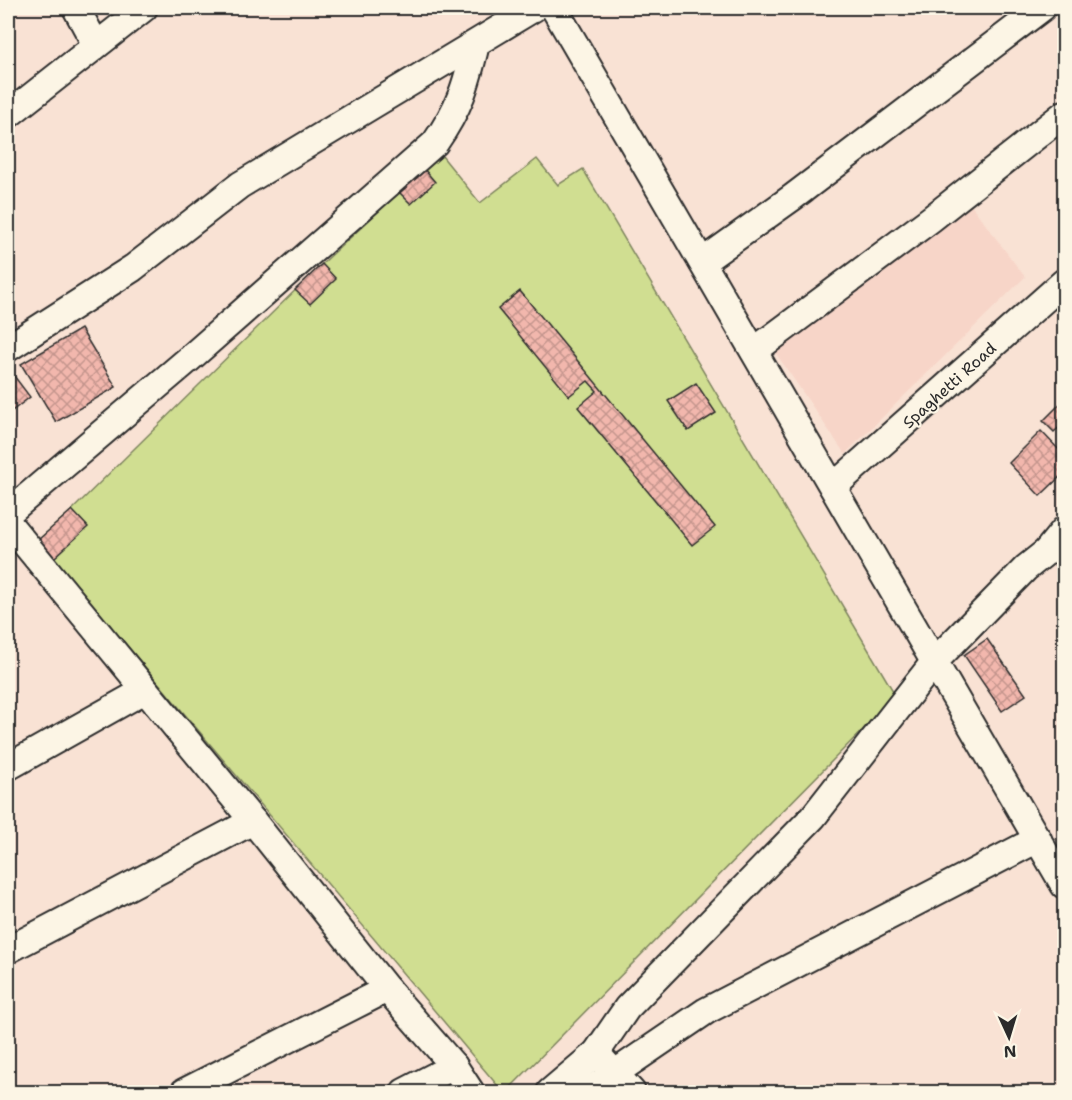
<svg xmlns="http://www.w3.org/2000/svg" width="1072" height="1100" viewBox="0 0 1072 1100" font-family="'Shantell Sans',sans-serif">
	<defs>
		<pattern id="building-cross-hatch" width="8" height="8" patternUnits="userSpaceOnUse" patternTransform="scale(1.5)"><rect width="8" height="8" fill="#f2b7ad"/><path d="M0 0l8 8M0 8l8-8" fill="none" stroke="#c4958d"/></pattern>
	</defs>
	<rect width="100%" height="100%" fill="#f9e2d4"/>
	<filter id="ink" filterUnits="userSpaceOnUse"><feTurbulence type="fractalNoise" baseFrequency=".0167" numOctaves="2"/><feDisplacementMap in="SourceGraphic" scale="12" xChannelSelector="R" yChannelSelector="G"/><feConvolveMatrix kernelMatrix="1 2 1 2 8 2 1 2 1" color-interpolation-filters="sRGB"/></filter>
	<g filter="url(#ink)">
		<polygon fill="#f7d5c8" points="965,197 1025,277 845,454 771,346"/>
		<polygon fill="#d0de91" stroke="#7e845e" stroke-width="1.5" points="442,156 480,203 537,159 558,185 583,169 896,696 506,1092 503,1092 38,540 72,510 322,264 424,169"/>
		<g fill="url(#building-cross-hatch)" stroke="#2b2b2b" stroke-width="1.5">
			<polygon points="424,169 435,182 411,204 399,192"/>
			<polygon points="322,264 336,279 310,304 295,290"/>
			<polygon points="520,291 715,527 692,545 578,407 597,391 588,381 569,396 498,309"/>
			<polygon points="81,329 116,387 56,422 21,364"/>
			<polygon points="8,368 30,397 8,414"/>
			<polygon points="696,383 716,413 688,431 668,401"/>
			<polygon points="1064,400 1064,423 1054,432 1043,421"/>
			<polygon points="1041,431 1064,455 1064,473 1040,496 1009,463"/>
			<polygon points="72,510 88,527 54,558 38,540"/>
			<polygon points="987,639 1026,695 1002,711 964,655"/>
		</g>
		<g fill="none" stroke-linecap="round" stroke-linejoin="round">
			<defs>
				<g id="minor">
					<polyline points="76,8 96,45"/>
					<polyline points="554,8 1064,885"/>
					<polyline points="8,115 144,8"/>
					<polyline points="702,262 793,197 1042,8"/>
					<polyline points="8,348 133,268 240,185 534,8"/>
					<polyline points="754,351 931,219 1064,114"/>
					<polyline points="833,487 1064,282"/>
					<path d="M8 513 189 359 435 143C460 107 466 86 476 44"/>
					<polyline points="8,523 253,821 387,989 454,1066 471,1092"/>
					<polyline points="8,767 145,690"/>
					<polyline points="8,950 253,821"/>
					<polyline points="596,1053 627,1008 813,817 935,661 1026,568 1046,552 1064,530"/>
					<polyline points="184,1092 387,989"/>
					<polyline points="404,1092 454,1066"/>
					<polyline points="550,1092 596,1053 632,1092"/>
					<polyline points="587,1092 706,1011 1038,839"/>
				</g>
			</defs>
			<use href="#minor" stroke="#2b2b2b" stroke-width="30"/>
			<use href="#minor" stroke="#fcf5e5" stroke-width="26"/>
		</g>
	</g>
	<g text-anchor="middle" stroke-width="4.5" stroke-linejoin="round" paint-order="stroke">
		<g font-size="16" fill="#2b2b2b" stroke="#fcf5e5">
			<text transform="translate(949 385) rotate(-42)" y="6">Spaghetti Road</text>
		</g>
	</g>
	<rect width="1072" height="1100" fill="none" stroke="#fcf5e5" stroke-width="30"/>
	<rect x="15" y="15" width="1042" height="1070" fill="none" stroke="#2b2b2b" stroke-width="2" filter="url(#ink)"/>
	<g transform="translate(1009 1037) rotate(176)" stroke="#fcf5e5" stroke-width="4.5" paint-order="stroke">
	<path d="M0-4.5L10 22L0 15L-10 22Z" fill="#2b2b2b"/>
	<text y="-9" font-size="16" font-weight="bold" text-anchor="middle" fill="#2b2b2b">N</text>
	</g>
</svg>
